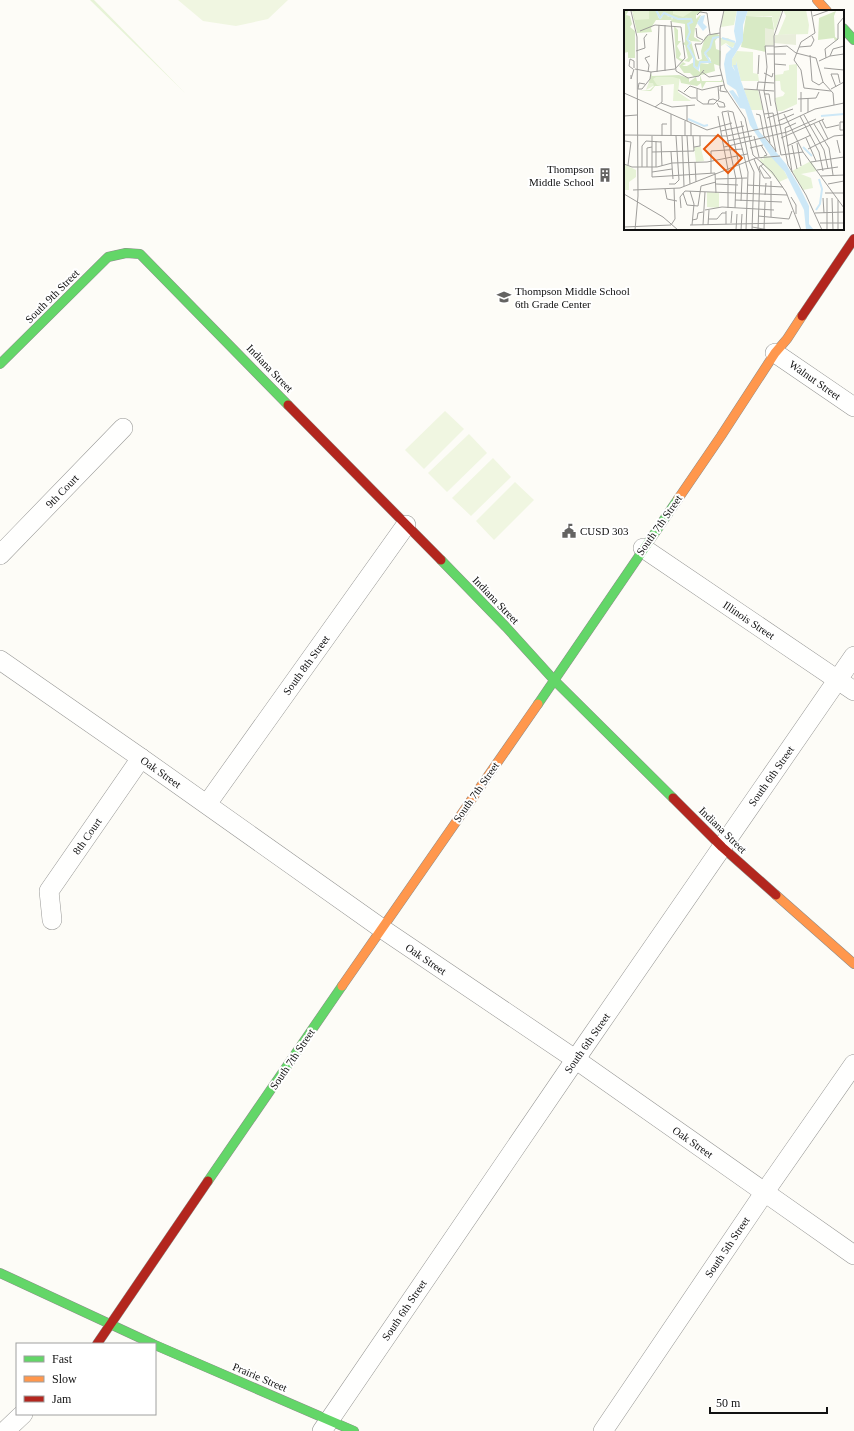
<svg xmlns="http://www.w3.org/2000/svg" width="854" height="1431" viewBox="0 0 854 1431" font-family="'Times New Roman',serif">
	<rect width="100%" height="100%" fill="#fdfcf7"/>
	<polygon fill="#e7f3d7" points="90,0 94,0 186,94"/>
	<g fill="#f0f6e1">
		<polygon points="178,0 288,0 268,19 236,26 203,21"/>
		<polygon points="445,411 464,429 424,469 405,450"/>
		<polygon points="469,434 487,453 447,492 428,473"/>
		<polygon points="493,458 511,477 471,516 452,498"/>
		<polygon points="515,482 534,500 494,540 476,521"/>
	</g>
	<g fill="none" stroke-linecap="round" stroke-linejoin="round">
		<defs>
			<g id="street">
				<polyline points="775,353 854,407"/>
				<polyline points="643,548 854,691"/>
				<polyline points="0,555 123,428"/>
				<polyline points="0,660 141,758 381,928 575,1059 854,1255"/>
				<polyline points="207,804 406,525"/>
				<polyline points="52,920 49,891 141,758"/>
				<polyline points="5,1431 23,1414"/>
				<polyline points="322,1431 586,1044 854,656"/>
				<polyline points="603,1431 764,1193 854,1064"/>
			</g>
			<g id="fast">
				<polyline points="843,28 854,40"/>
				<polyline points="0,364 108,257 126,253 140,254 288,405"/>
				<polyline points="441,560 506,627 554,680 673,798"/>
				<polyline points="538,704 678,499"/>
				<polyline points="208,1181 342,986"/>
				<polyline points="0,1273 153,1344"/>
				<polyline points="155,1345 354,1431"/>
			</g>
			<g id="slow">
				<polyline points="817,0 827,11"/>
				<polyline points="678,499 721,436 775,353 787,339 802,316"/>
				<polyline points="776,895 854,964"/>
				<polyline points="342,986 538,704"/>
			</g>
			<g id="jam">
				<polyline points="802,316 854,239"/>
				<polyline points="288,405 441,560"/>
				<polyline points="673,798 722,847 776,895"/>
				<polyline points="97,1344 208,1181"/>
			</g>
		</defs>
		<use href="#street" stroke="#979795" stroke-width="20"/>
		<use href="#fast" stroke="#8e8d8b" stroke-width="10"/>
		<use href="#slow" stroke="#8e8d8b" stroke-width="10"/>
		<use href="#jam" stroke="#8e8d8b" stroke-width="10"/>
		<use href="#street" stroke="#fffffe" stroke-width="19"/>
		<use href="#fast" stroke="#63d668" stroke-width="9"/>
		<use href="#slow" stroke="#ff974d" stroke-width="9"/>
		<use href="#jam" stroke="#b3261e" stroke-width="9"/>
	</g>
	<defs>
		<symbol id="building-bare" viewBox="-9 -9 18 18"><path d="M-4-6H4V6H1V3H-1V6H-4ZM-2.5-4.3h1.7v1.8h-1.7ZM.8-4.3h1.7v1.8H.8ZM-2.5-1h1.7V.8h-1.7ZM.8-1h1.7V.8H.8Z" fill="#646362" stroke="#fff" stroke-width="2.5" paint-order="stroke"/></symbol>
		<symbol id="school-bare" viewBox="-9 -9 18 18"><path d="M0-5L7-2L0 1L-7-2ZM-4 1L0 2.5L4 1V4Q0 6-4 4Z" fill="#646362" stroke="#fff" stroke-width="2.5" paint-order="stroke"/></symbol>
		<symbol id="civic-bare" viewBox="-9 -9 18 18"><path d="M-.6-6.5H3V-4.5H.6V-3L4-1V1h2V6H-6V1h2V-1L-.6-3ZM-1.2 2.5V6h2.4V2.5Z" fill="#646362" stroke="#fff" stroke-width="2.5" paint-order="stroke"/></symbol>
	</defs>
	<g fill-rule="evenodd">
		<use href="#building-bare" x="595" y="165" width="20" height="20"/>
		<use href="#school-bare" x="494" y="287" width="20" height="20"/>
		<use href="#civic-bare" x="559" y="521" width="20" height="20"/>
	</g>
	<g text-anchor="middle" stroke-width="4" stroke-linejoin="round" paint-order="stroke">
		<g font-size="11" fill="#111" stroke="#fff" text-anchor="start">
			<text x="594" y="173" text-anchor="end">Thompson<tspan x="594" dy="13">Middle School</tspan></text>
			<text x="515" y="295">Thompson Middle School<tspan x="515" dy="13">6th Grade Center</tspan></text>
			<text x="580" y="535">CUSD 303</text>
		</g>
		<g font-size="11" fill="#111" stroke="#fff">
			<text transform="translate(52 296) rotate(-45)" y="4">South 9th Street</text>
			<text transform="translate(270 368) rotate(46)" y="4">Indiana Street</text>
			<text transform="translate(815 380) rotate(35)" y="4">Walnut Street</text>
			<text transform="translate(62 491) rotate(-46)" y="4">9th Court</text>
			<text transform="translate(659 525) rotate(-55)" y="4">South 7th Street</text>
			<text transform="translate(496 600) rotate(46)" y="4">Indiana Street</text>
			<text transform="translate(749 620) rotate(34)" y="4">Illinois Street</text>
			<text transform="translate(306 665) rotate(-54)" y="4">South 8th Street</text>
			<text transform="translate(161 772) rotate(35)" y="4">Oak Street</text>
			<text transform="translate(771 776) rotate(-55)" y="4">South 6th Street</text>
			<text transform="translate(476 792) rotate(-55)" y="4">South 7th Street</text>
			<text transform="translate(723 830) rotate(44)" y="4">Indiana Street</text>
			<text transform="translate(87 836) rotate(-55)" y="4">8th Court</text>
			<text transform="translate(426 959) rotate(34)" y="4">Oak Street</text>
			<text transform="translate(587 1043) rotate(-55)" y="4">South 6th Street</text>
			<text transform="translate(292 1059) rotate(-56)" y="4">South 7th Street</text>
			<text transform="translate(693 1142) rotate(35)" y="4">Oak Street</text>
			<text transform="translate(727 1247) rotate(-56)" y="4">South 5th Street</text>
			<text transform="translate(404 1310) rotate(-56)" y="4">South 6th Street</text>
			<text transform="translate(260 1377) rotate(23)" y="4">Prairie Street</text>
		</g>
	</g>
	<g transform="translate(624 10)">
		<rect width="220" height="220" fill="#fdfcf7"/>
		<path d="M9 0H29L31 11 10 10ZM48 0H70V9H55L48 6 47 10H37L38 2ZM100 0H113L110 15 97 17ZM124 0H158L151 21 148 6H122ZM159 0H182L185 15 184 24 154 25 162 6ZM96 28H104L112 34 108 38 102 33 97 36ZM113 41 129 42V63L134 64 135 71H117L112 51V61L108 56V49ZM173 54V94L158 101H153L151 88 159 86 161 83 157 80 156 71H151V65L159 64 160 61 165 60V55ZM27 66H56L54 82 67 91H49L50 74 29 76 22 80ZM120 80H134L139 100H127ZM77 126V138H85H77L80 151 72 152 70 137H76ZM139 146 148 147 158 157 164 168 155 172 136 151 137 147 140 151ZM187 151 193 161 177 164 187 168 189 178 179 180 168 161ZM0 154 12 160V167L5 172V180H0ZM83 182 95 183V198L83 197Z" fill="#e7f3d7"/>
		<path d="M0 0H5L2 5 6 6 8 14 6 17 11 21V48H4V42L0 43ZM8 0H15L9 2 11 10 25 9V0L33 1 34 7 36 9 38 8 39 4 41 3 44 7 47 6 48 10 49 6 55 9H59L65 7 56 9 40 2 38 3 37 8 33 0H49V4L59 7 70 0H80L72 5V9L76 5H77L71 18 70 27 78 32 67 31 72 49 74 51 78 49 77 41 81 27 92 23 96 26 90 28 94 27 91 31 92 39 97 41 96 56 90 54 91 61 70 67 66 63H60L55 56 59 52 62 54 58 56H63L70 52V57L76 62V53L84 54 87 51 86 48 80 44 86 52H76L75 53V58L71 57 70 47 64 36 67 33 66 30H65L66 33 63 36 69 47 65 52 60 51 64 48 61 35 58 34 61 32V14L48 12 47 10H32L27 18 28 22 13 23ZM212 1 210 6 211 27 214 29 211 31 210 28 194 30 195 8ZM122 6 148 7 150 20 141 19 142 42 117 37ZM50 16 54 20V31H57L53 36 57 44 55 48 60 50 58 52 52 48ZM27 63 28 66 55 65 65 68V72L72 67 73 71H76V65L78 71H97V69L99 72H82L78 79 77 73 73 76 57 73 56 69 49 67H32L29 69 33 75 38 76H31L27 81H16L26 80 30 76 29 73H25Z" fill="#d8eac5"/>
		<path d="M141 18 150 20V35L141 36ZM172 24V35L150 33 151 25Z" fill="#e9eedb"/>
		<path d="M113 0H124L119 15V31L108 49V56L111 61 109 55H112V51L117 71 135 121 162 154 175 176 185 196V214L190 220H182L180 200 161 162 148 148 126 115 121 99 116 98 105 81 109 80 115 88 112 80 103 74 100 54 102 44 107 39 101 34 109 38 112 31 110 21ZM81 5 79 13 83 17 79 21 73 13 77 6Z" fill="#cde8f7"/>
		<path fill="none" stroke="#cde8f7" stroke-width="2" d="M32 0 36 8 40 3 54 9H67L68 12 64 14 66 22 63 29 66 33 64 36 70 48V56L74 59 76 52H86L81 43 86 38 89 28 95 27M98 28 111 32M197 106 220 104M64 109 80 116 84 115M179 137 188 146M192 200 196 194 198 179 195 169"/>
		<path fill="none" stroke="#9f9e9b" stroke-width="1" d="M100 0 96 19V58L101 78 121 108 129 145 148 162 162 182 177 220M159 0 150 26 151 91 164 155 182 185 198 220M187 0 191 23 177 32 170 50 177 60 180 78 207 81M7 1 13 27 14 186 11 220M73 5 76 2 83 3 86 24M189 6 206 0M47 11 52 61 64 68 75 66 80 60M41 15V61M72 18 73 27 79 30M16 21 31 15 57 17 61 48 51 59M150 36H141L143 57 140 81 152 142M150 37 163 36 172 43 192 48 199 72M175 37 187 36 190 30 188 26M12 41 21 38 20 28 23 24M143 44H162M186 45 188 71 195 75 199 72M206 46 209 39 220 36M202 48 201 39 214 29V14L220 7M75 49 71 34H77L84 25 96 23M195 51 206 46 220 44M150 54 162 55M200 58 220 60M9 59 5 56 6 49 10 51V58M11 59 27 62 51 59M24 62 25 55 21 48 26 46M33 62 35 15M78 62 85 67 98 65M140 63 148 67 149 63M134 64 135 45M7 65V69L10 59M199 72 209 83 210 95M21 74 15 73 14 79H18L26 69 27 62M97 75 96 81 103 82M212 77 207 64H214L216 73M73 79V90L79 94H90L95 89 94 76M120 79 150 81M207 79 220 72M54 80 67 88H72M133 80 134 72 150 73M135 80 146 133M60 82 66 76 78 80 100 75M177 82V102M0 83 83 120M140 84H145L147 96M184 88V102M174 89 192 88 195 82M37 93 48 97 71 95M84 94 85 90 89 89 100 93 101 97H95L93 93M31 97 38 92V76M104 102 118 169 117 191M132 104 136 105 140 126 152 141M140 104 149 103 157 145 179 142M160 104 179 142 220 198M180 105 200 140 204 159M0 106 13 105M94 106 104 160V198M176 106 195 142 199 161M143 108 169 99M198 110 202 118 215 115M63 111V95M117 111 125 151 130 162 128 220M154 111 170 104M195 111 204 129M190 114 205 138 209 165M220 117V112H216V120H220M83 120 108 113M97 121 120 116M0 125 103 126 159 114 191 99 220 93M28 126V167L91 163 92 183M38 126V114H43M47 126V104M58 126 60 176M61 126V111M63 126 66 174M67 126V113M130 126 135 147M157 128 200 109M182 128 192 151M213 130 216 143M1 131 7 132 4 155M32 131V157M37 131 38 156M103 131 128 126M173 133 177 156M137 135 143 145 140 146M168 135 173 159M163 136 187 125M70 137 76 136V126M100 137 163 122 192 109M126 138 139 135M184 139 210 126 220 125M28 142 70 141 69 126M47 142 49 169M130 149 136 163 134 220M71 152 72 172M187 152 220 147M0 154 8 157H33L48 153 83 152 123 144M137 156 147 168H140L135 158 136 156 140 154M18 157V136L22 131 37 132M23 157V138L28 137M193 160 214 157M28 162 48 159M168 162 161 118 172 113M87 163V141L119 139M197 166 220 165M92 169 123 168M45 174H51L55 170 52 126M92 174 114 175M204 174 220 171M123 175 159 177M41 179 43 189 53 191M9 180 56 178 132 148 156 146M66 181 70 194 68 215M59 183 63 195 74 196 77 176 92 172M201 183H220M0 184 39 207 54 220M141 185 142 173M147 185V171M167 187 172 195V204M199 188 200 203M203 188V220M208 188 209 220M111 190 158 192M214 190V220M57 198 56 187 61 181 163 185M111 198 112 169 98 102 104 101 109 102 124 162 122 220M81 200 98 197 150 200M102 201V214M191 203 220 202M134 206 165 209 168 201M147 207V185M84 209H93L98 203H102M68 210 73 209 74 203 79 202M107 213 108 201M196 213H220M66 215 158 213M79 215 81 182M84 215 85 200M0 217 47 215 51 209 50 178M128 217 145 220M140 219 141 192M112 220 113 204M117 220 118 204"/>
		<path fill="#e8590c" fill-opacity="0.15" stroke="#e8590c" stroke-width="2" d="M94 125 118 148 104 163 80 139Z"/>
		<rect width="220" height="220" fill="none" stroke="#111" stroke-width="2"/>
	</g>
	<rect x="16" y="1343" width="140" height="72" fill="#ffffff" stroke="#a0a0a0"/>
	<rect x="24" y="1356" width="20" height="6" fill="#63d668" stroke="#a0a0a0"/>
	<text x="52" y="1363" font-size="12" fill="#111111">Fast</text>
	<rect x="24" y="1376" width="20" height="6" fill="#ff974d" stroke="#a0a0a0"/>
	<text x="52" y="1383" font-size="12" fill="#111111">Slow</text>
	<rect x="24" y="1396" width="20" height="6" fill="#b3261e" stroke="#a0a0a0"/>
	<text x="52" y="1403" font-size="12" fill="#111111">Jam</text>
	<path d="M710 1407v6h117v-6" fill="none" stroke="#111111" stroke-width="2"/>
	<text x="716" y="1407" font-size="12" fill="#111111" stroke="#ffffff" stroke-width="3" paint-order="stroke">50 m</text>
</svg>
